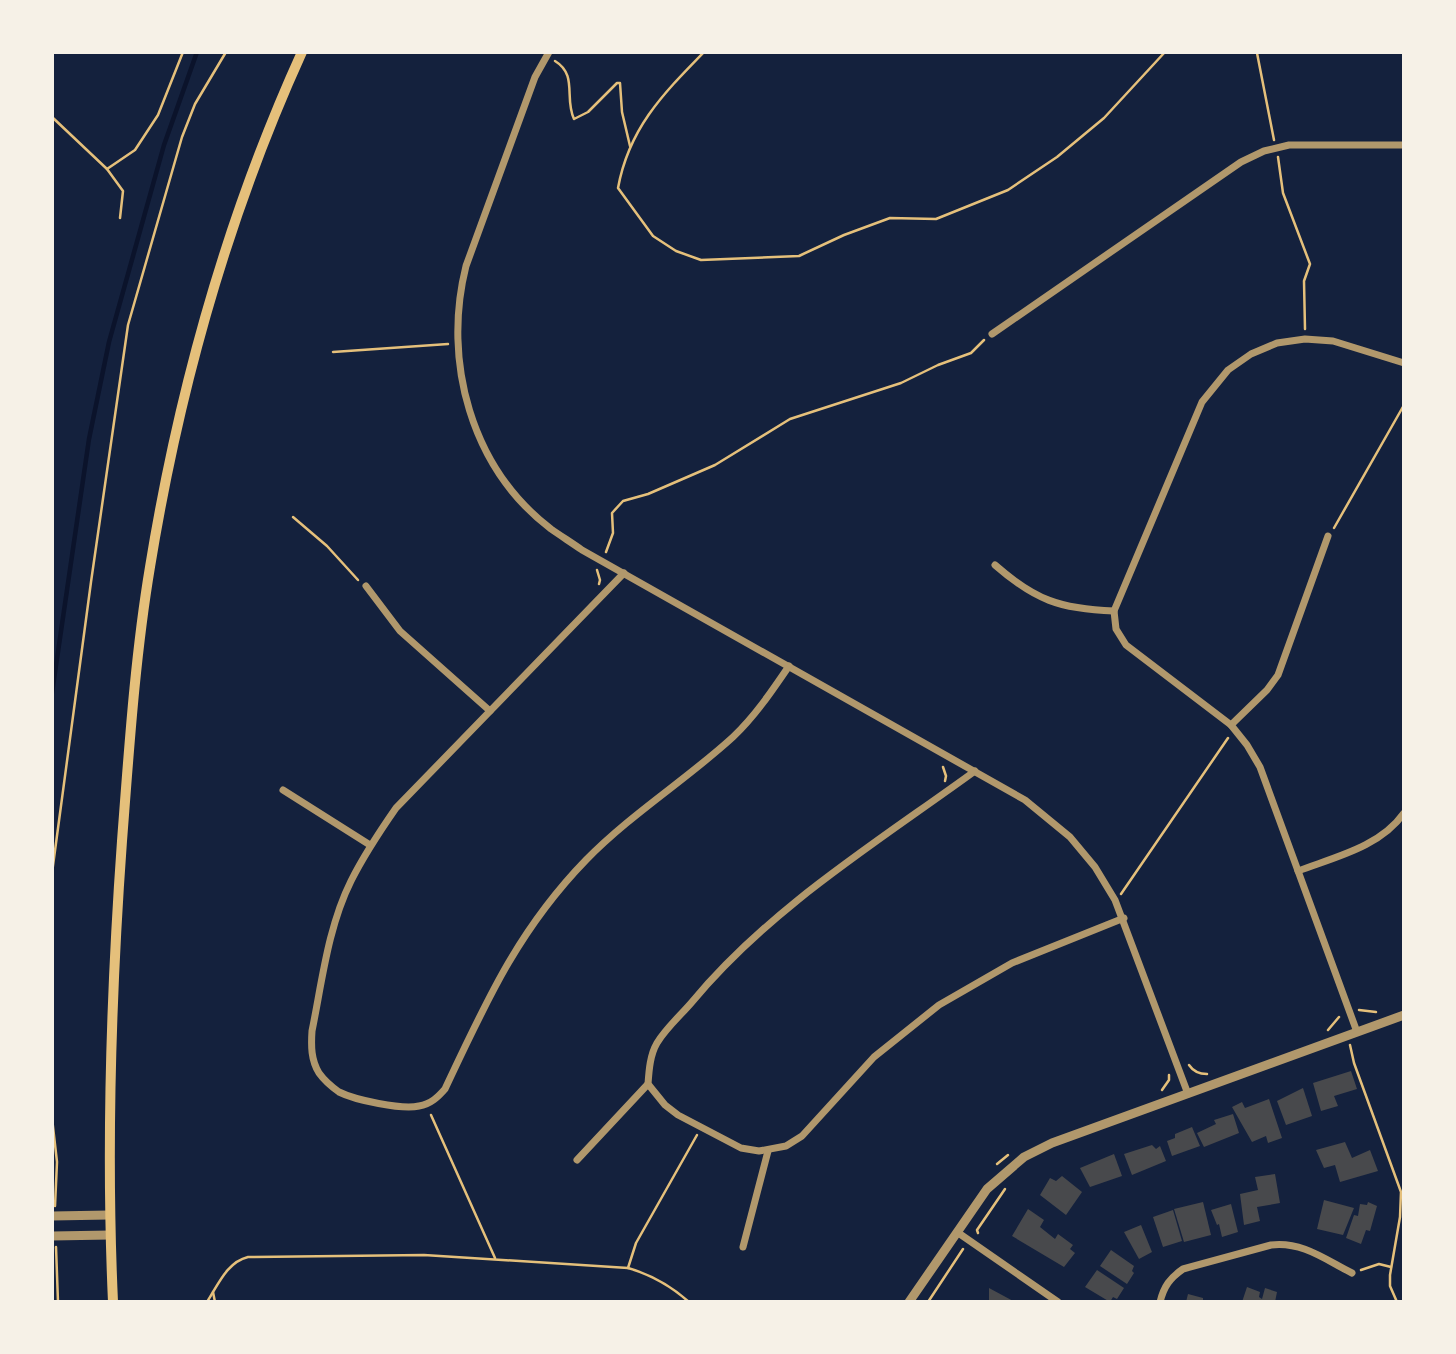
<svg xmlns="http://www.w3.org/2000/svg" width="1456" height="1354" viewBox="0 0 1456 1354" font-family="Jost,sans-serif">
	<rect width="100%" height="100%" fill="#14213d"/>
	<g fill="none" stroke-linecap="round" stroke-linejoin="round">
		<polyline stroke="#0b132b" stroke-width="4.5" points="52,693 89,439 109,342 164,145 197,52"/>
	</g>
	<g fill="#48494c">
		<polygon points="1351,1071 1357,1089 1334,1096 1338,1106 1321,1111 1313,1083"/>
		<polygon points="1303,1088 1312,1116 1286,1125 1277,1101"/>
		<polygon points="1269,1099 1282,1138 1268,1143 1266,1136 1252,1142 1232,1107 1242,1102 1245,1108"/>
		<polygon points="1233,1114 1239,1133 1204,1147 1197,1133 1216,1124 1214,1120"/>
		<polygon points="1192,1127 1200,1146 1172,1156 1167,1141 1175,1138 1175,1134"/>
		<polygon points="1345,1142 1352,1158 1370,1150 1378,1171 1340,1182 1335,1165 1324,1168 1316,1150"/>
		<polygon points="1152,1145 1156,1149 1160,1146 1166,1161 1132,1175 1124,1154"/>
		<polygon points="1114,1154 1122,1176 1090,1187 1080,1168"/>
		<polygon points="1275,1174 1280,1203 1257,1207 1260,1221 1244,1225 1240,1194 1258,1190 1255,1177"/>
		<polygon points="1062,1176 1082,1192 1066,1215 1040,1195 1050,1178 1056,1181"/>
		<polygon points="1324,1200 1354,1208 1343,1235 1317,1229"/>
		<polygon points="1203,1202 1211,1235 1184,1242 1174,1209"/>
		<polygon points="1368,1202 1377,1206 1370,1231 1366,1230 1361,1244 1346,1238 1354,1215 1358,1216 1360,1204 1367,1205"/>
		<polygon points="1231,1204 1238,1232 1222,1237 1219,1224 1217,1225 1211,1210"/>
		<polygon points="1028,1209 1044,1220 1040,1227 1055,1239 1058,1234 1073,1245 1070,1249 1075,1253 1064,1267 1012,1236"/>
		<polygon points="1173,1210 1182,1241 1163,1247 1153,1217"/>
		<polygon points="1141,1225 1152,1252 1139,1259 1124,1232"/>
		<polygon points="1111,1250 1134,1266 1132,1271 1134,1273 1127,1284 1100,1266"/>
		<polygon points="1097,1270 1124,1288 1117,1299 1113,1297 1110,1302 1085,1287"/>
		<polygon points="1247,1287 1260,1292 1259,1297 1262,1299 1265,1288 1277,1292 1275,1302 1242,1302"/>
		<polygon points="989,1288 1015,1302 989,1302"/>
		<polygon points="1188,1294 1203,1298 1203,1302 1186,1302"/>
	</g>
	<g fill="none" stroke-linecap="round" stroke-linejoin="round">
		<g stroke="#e5c07b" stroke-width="2.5">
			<path d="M704 52C663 94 629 128 618 188L653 236 676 251 701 260 799 256 844 235 890 218 936 219 1008 190 1057 157 1104 118 1165 52"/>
			<polyline points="1255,52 1257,53 1274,140"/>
			<path d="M555 61C578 75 564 98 574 119L588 112 617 83H620L622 112 630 146"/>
			<polyline points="52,117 107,169 123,191 120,218"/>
			<polyline points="1278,157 1283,193 1310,264 1304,281 1305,329"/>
			<polyline points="107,169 135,150 158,115 183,52"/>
			<polyline points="333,352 448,344"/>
			<polyline points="293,517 327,546 358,580"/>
			<polyline points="1334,528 1404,405"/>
			<polyline points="606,552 613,533 612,513 623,501 648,494 715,465 790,419 901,383 938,365 971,353 984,340"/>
			<polyline points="597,570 600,580 599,584"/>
			<polyline points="943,767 946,776 945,781"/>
			<polyline points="52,873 91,582 128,325 182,137 195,104 226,52"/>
			<polyline points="1121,894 1228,738"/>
			<polyline points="1359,1010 1376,1012"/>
			<polyline points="1328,1030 1339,1017"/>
			<polyline points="1350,1045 1354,1063 1401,1192 1400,1217 1390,1275 1390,1286 1397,1302"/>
			<path d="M1189 1065C1193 1071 1199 1074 1207 1074"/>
			<polyline points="1162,1090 1169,1080 1169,1075"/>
			<polyline points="431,1115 495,1258"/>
			<polyline points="52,1118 57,1162 55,1206"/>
			<polyline points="997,1164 1008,1155"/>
			<polyline points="978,1233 977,1230 1005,1189"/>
			<polyline points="56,1247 58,1302"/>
			<polyline points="628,1268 636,1243 697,1135"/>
			<polyline points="1361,1270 1379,1264 1391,1267"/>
			<polyline points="213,1292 215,1302"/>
			<path d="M207 1302C218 1285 227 1262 248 1257L424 1255 628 1268C652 1275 670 1285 689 1302"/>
			<polyline points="928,1302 963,1249"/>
		</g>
		<g stroke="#b1986c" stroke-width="7">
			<path d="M549 52 535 77 466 266C442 361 471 468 551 529 561 536 572 543 582 550L1025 800 1070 837 1095 867 1115 900 1188 1094"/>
			<polyline points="992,334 1241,162 1264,151 1289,145 1404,145"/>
			<path d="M995 565C1035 600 1060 609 1114 611"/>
			<path d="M624 573 396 808C380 831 364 855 351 881 328 927 322 982 312 1031 311 1046 311 1060 319 1073 324 1080 332 1087 339 1092 355 1100 402 1110 419 1106 431 1104 438 1097 445 1089 486 1002 518 930 586 860 631 814 686 780 733 737 755 716 772 691 789 666"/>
			<polyline points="366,586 400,631 490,711"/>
			<polyline points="1231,725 1267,690 1278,675 1328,536"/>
			<path d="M975 771C876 843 770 908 692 1002 681 1015 666 1028 657 1043 650 1055 649 1070 648 1084L665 1105 678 1115 741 1148 759 1151 786 1146 802 1136 874 1057 939 1005 1012 963 1124 918"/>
			<polyline points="283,790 370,845"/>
			<path d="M1298 871C1335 857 1380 847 1404 813"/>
			<polyline points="1357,1032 1260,767 1247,745 1231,725 1126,645 1116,629 1114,611 1202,402 1228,370 1251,354 1277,343 1305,339 1333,341 1404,363"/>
			<polyline points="577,1160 648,1084"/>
			<polyline points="957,1232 1058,1302"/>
			<polyline points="743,1247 768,1151"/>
			<path d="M1160 1302C1164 1286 1170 1278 1183 1269L1271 1245C1302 1241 1326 1260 1352 1273"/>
		</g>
		<g stroke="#b1986c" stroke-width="9">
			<polyline points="52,1216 109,1215"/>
			<polyline points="52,1236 110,1235"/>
			<polyline points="909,1302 987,1189 1024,1157 1052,1143 1404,1015"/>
		</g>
		<path stroke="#e5c07b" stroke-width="10" d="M113 1302C106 1148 111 994 122 841 129 750 135 657 150 567 179 389 227 217 302 52"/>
	</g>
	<rect width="1456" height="1354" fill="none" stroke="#f6f1e7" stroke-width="108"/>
</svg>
